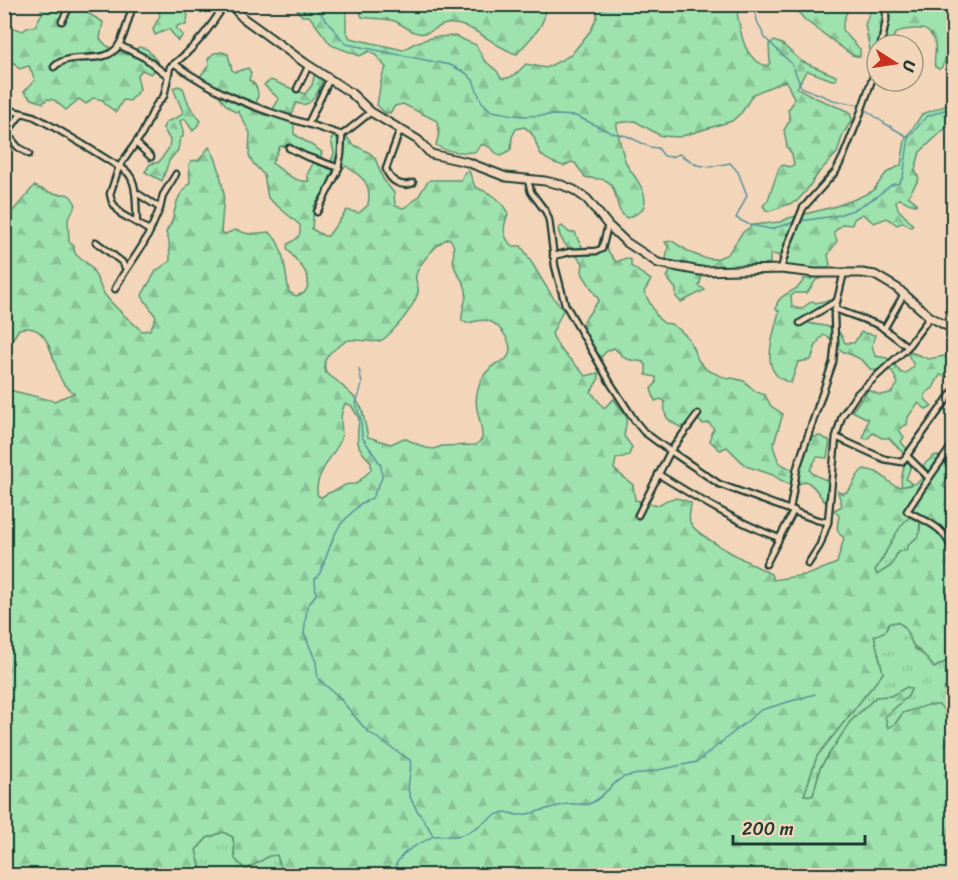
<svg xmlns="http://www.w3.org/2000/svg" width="958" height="880" viewBox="0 0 958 880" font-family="Sriracha,sans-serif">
	<defs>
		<pattern id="grass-tufts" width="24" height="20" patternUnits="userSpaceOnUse" patternTransform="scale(1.5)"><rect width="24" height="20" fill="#9ee2ae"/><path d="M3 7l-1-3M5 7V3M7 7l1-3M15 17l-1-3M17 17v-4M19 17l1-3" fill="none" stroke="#88c396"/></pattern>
		<pattern id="forest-firs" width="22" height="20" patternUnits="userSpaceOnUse" patternTransform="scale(1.5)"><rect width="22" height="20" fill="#9ee2ae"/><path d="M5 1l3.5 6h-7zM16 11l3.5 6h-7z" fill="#88c396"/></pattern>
	</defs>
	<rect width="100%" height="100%" fill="#f3d6ba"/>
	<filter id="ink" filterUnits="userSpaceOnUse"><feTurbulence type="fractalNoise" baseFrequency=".0167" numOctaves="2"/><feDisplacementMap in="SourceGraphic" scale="12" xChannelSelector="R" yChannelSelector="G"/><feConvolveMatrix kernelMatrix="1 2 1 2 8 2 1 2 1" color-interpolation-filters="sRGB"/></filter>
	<g filter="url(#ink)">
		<g fill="url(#grass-tufts)" stroke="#5e9071" stroke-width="1.5">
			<polygon points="905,461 909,461 911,466 906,479 912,484 902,487 901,481"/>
			<path d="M910 515H914L920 520 919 536 910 543 906 550 898 552 891 566 877 575 875 570C888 553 894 529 910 515Z"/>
			<polygon points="897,622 904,626 915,649 925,656 934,668 950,659 953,662 953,685 951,685 950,704 953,706 953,717 903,713 895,724 888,729 884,717 908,696 911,689 907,687 891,696 876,697 850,722 820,768 813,796 804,795 817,756 883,673 874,636 889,623"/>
			<polygon points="223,832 233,837 235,855 277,855 283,875 202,875 196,850 207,838"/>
		</g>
		<g fill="url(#forest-firs)" stroke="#5e9071" stroke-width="1.5" fill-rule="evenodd">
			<path d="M545 4C547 28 530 37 517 54 494 48 479 27 455 24 440 22 436 31 425 33 415 36 403 25 395 21 384 18 373 19 362 17L358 5Z"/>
			<path d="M940 4 945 8 953 5C953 26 952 47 942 67L939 69 935 67C933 58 937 51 935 44 931 31 926 28 914 29 898 30 897 30 888 45H877V63L871 66 868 63 870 50 865 25 872 5Z"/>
			<polygon points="40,5 74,5 103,22 100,39 107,46 128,55 139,47 147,49 159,64 151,74 142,70 137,76 140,89 130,101 123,100 116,112 105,104 103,100 93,98 86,104 79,99 66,110 54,100 47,99 43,103 32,99 24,92 35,80 29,66 19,69 14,63 5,60 4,29 9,31 14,28 23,31 27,28 35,26 42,13"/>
			<polygon points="160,5 182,5 188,16 186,25 179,25 176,28 183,35 178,41 169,29 155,35 153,29 160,15 157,9"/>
			<path d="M293 5H346V31L350 38 403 50 415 43 434 37 455 36 476 45 484 60 497 71 501 78C512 81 519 70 526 64L546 68 571 55 591 30 597 17 596 5H736C740 27 741 59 767 66L770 63 769 44 774 41 782 44 801 61 836 76V80H832L808 71 805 73 797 88 816 98 850 112 852 120 843 134 837 153 820 171 806 191 797 201 770 211 766 210 763 206 768 200 779 168 783 165 790 167 794 164 792 154 787 147 784 130 790 120 788 110 793 103 794 97C789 91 790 86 785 81L753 94 742 112 732 121 679 137 661 136 635 121 617 123C616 128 624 160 627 165 633 175 651 195 643 208 641 213 632 216 627 218 613 211 620 187 605 180 598 178 591 179 585 177L575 163 571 162 564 166C524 155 546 140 524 127L516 129 512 137 511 149 501 156C493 153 491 144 481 145L475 152C462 153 447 153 436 145L439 133 437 121 403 104 395 106 390 113H385L377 105C380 92 379 79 386 68 382 62 375 53 369 51L360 56 331 45 309 16H302Z"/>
			<polygon points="792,5 849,5 843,23 843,31 860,49 860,57 852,55 805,20"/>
			<path d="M222 52 228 54 232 70 235 72 248 68 251 73 249 80C262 87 258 99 254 111L269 116 279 99 264 85 271 80 305 94 312 85 315 73 322 75C324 83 314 102 306 104 303 105 299 104 296 103L290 119 294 124V134L322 152 320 159 322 165 329 167 334 153 331 140 334 136 338 139 347 137 352 144 370 153 375 158 383 179 394 193 395 206 404 208C408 205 414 201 417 198 423 192 423 185 430 180H461L465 172 469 171 475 187C491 194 500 197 508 214 503 226 502 236 512 246H521C536 267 546 291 563 310L552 334 559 348 586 376 598 373 599 378 591 392 604 408 614 399 627 418 624 436 632 447 629 455 616 459 614 469 633 485 635 500 659 505C670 496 678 497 691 503 691 509 688 517 690 522 694 536 756 566 771 574L773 580 810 574 837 563 844 538C835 531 837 526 839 516L834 510 842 506 838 492V491L843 494C857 486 852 477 864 469 868 470 873 470 878 473 892 481 890 490 911 485 920 482 923 479 927 470L923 465 935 455 946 459 953 453V477L950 476 943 486 953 494V662L950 659 934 668 925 656 913 645 904 626 897 622 889 623 886 631 874 636 883 673 817 756 804 795 813 796 820 768 850 722 876 697 891 696 907 687 911 689 908 696 885 717 888 728 895 724 903 713 928 705H939L953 717V875H283L277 855 269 856 246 870 235 859 233 837 223 832 207 838 196 850 202 875H5L4 486 8 477 4 458 5 389 54 401 74 393C70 390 66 387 63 383 51 365 53 321 19 329L5 351V209L13 211 34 186C40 188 46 192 53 193 66 197 68 188 76 205L68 219 69 242 74 246C73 258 83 258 90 266 97 275 99 286 105 295 115 308 129 320 142 331L150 330 156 317 142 296 143 293 156 271 170 261 169 241 166 233C167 228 171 225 172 221 178 199 175 200 190 182L189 165 191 161 199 160 209 147 215 157 219 169 224 194 221 232 225 234 235 230 249 234 269 232C285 244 285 274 289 292L296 296 304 293C318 275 294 261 287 248L288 244C298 238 301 237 300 225L268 198 264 175 253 163 249 155 250 133 238 111 235 112 225 104 213 87 198 79 209 65 208 59 214 53ZM280 146 293 147 311 156 312 165 307 175 309 181C295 183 283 171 272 163ZM346 166C362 177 372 182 368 205L359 213 347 210 328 236H324L312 229 314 206 324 192 334 168 342 169ZM449 238C458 247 451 254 454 265 457 277 468 283 466 296 465 305 461 311 462 320L466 323C474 323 480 318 489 321 501 325 517 347 506 359 505 360 498 363 497 363 487 369 481 378 478 389 472 409 483 420 482 439L476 445 442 446 434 449 426 448 404 438 391 444 368 437 362 409 355 398 336 380 326 373C321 358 330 352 342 344 345 342 346 340 350 340 360 338 376 346 385 338 398 326 412 309 418 293 420 285 414 282 416 275 419 263 438 242 449 238ZM345 404 351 405 359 419C357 441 354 445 371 462V470L356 484C339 484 348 486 336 490 330 493 327 492 322 497L318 496C312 478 333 456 341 440 344 426 337 420 345 404ZM914 515C922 521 921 526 919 536L910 543 906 550 898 552 891 566 877 575 875 570C885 557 900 518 914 515Z"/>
			<polygon points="178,86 183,88 189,105 201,121 193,131 185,119 180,121 183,131 183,137 180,138 178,150 169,161 162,181 145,172 150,164 159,162 169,148 170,140 163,128 166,122 178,117 183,112 173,88"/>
			<path d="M953 103V119L951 123 920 152 915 170 919 179 908 196 916 202V205C908 205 904 199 898 199L896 201 898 209 913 225 911 227 903 222 897 225 887 218 874 223 862 214 854 219 852 225 843 224 834 232 837 241 828 255 830 265 824 277 816 280 807 293H795L791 296 792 307 801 309 812 301 816 303 828 300 829 302 810 314 809 323C827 328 838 323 845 343H854L861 332 875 335 872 345 875 356 887 358 895 365 901 373H906L914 366 908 355 911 352 928 359 944 356 953 363V378L940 375 933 388 925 394V399L932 406 926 409 918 403 908 417 907 425 903 426 899 430 904 437 901 442 907 449 904 454 889 438H882L873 433 867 439 863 438 868 419 852 411 868 390 880 395 891 393 898 384 892 371 883 367C867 376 871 365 860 359 854 355 847 354 842 351 833 344 836 340 824 335 815 342 815 350 811 360L798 362 791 383C756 374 774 336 779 311L776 309C777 291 797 295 804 279H811L815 275 783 272 785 264 780 260 778 255 770 254V263L764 264V273H719L714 276 703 273 699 286 705 290 681 302 676 297V289L666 277 669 274 672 264 666 260 668 246 665 242 672 241 691 253 704 258 716 259 728 254 742 233 753 225 780 222 789 218 833 207 853 200 873 191 886 173 901 165 905 140 922 114Z"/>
			<path d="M562 226 570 233 575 232 579 242 584 249H598L600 240 616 262 626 258 631 260V266L651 280 644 292 658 318 664 323 671 324 680 330 689 339 698 360 707 370 728 379 732 378 744 381 755 391 765 395 771 406 783 414 773 446 779 463 793 470 799 465 812 437 820 436 830 441 827 458 817 457 810 470 813 474 828 481 826 503C818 495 818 488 806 481 803 482 800 484 797 485 791 487 778 479 773 475L746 466 727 447 720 450 710 441 711 433 714 429 709 423 703 424 692 415 684 426 680 427C667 420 663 417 665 402L661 399 655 401 651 389 656 383V377L646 375V365L643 362 626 359 614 348 607 351 601 357C592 348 585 335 583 322L599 300 583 275 582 271 583 263C573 251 561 245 558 229Z"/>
			<polygon points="953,685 954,685 953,706 947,701 944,688 947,686"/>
		</g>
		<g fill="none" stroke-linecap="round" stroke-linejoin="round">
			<g stroke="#59909c" stroke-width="1.5">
				<path d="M312 4C325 17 334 31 346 44L450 65 466 73 473 80 481 101 491 111 521 116 557 115 576 116 612 133 627 136 650 147 658 148 664 156 671 157 679 154 697 165 710 167 730 163 738 172 747 195 736 218 750 225 771 229 795 222"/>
				<polyline points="754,4 757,21 765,38 792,64 801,87 833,100 859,105 884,123 908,137"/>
				<polyline points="800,221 835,216 853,210 876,197 891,185 899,183 903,177 909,137 926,117 954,106"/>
				<path d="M359 369 362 384 356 404 361 420 362 437 381 465 382 478 372 498 360 504 340 525 334 536 320 573 315 579 316 594 307 607 304 633 316 662 318 679 337 695 367 731 410 760C413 771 406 782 409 793 413 810 427 821 433 836 418 846 397 851 394 872L396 875 408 872 418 876"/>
				<path d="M433 836C442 835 452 838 461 835 476 831 492 813 505 812 510 812 513 815 518 815 533 815 553 806 568 804 575 803 584 806 591 803 604 798 611 783 624 777L697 762 761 710 815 694"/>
			</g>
			<defs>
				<g id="street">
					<polyline points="62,21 71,4"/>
					<polyline points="119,45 145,58 168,76"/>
					<polyline points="881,45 886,21 886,4"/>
					<path d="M175 64C215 94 260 110 308 124"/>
					<path d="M54 67C71 49 105 68 119 45 126 33 128 17 134 4"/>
					<polyline points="297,89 309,65"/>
					<path d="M4 106C14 114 25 112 35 117 64 132 92 150 119 167 140 174 135 205 137 223L121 214 112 202 110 194 119 167 142 134 156 105 164 96 170 67C194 49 209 30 225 4"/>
					<path d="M400 130 386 169C390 181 401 188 413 183"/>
					<polyline points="7,134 18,147 29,154"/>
					<polyline points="342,135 371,112"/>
					<polyline points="4,137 21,114"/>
					<polyline points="136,143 151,157"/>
					<polyline points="289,148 305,156 339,168"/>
					<polyline points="4,153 4,161"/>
					<polyline points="528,180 531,192 546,212 549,220 555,266 565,304 611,384 635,421 644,432 663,446 719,484 817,520 828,522"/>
					<polyline points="135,192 160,208 150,231 137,223"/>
					<polyline points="160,208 163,195 176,174"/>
					<polyline points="317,212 337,173 341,154 342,135 308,124 330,78"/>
					<polyline points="96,242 122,262 126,269"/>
					<polyline points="553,256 570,252 596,251 602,249 608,225"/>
					<polyline points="781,269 787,247 803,208 836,171 843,157 858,120 877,65"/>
					<path d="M115 289C125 268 141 252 150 231"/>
					<polyline points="835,309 879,325 908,347"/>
					<polyline points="800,323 837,301"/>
					<polyline points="884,329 904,294"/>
					<polyline points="836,437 884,459 902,462 954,390"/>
					<polyline points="907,456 929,478 954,443"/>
					<path d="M658 474C697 498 736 522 779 538"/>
					<path d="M929 478 907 511C931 524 942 525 954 552"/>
					<polyline points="790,509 797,468 833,362 835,343 834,314 844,272"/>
					<polyline points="638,515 671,450 698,414"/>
					<polyline points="766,564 794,510"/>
					<polyline points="808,564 820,545 828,522 836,437 842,416 857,394 905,350 930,317"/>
				</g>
				<polyline id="secondary" points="230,4 243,18 305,63 351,93 371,112 418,140 431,154 467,162 506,177 545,181 562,185 574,190 587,199 608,225 626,242 658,263 700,271 781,269 815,273 862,273 875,275 897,288 930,317 954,330"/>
			</defs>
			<use href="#street" stroke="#1f3d34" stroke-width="9"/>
			<use href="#secondary" stroke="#1f3d34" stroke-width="11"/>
			<use href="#street" stroke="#f3d6ba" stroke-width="4.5"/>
			<use href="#secondary" stroke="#f3d6ba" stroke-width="7"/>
		</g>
	</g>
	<rect width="958" height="880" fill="none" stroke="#f3d6ba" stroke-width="24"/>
	<rect x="12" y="12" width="934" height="856" fill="none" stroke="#1f3d34" stroke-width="2" filter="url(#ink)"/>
	<g transform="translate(895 63) rotate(102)"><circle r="28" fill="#f3d6ba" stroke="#9e9984" stroke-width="1.5"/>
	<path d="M0-4.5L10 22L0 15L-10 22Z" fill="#c8321e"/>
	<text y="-9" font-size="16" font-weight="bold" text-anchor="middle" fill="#1f3d34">U</text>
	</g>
	<path d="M733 835v9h132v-9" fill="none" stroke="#1f3d34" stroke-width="3"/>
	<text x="742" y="835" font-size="18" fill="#1f3d34" stroke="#f3d6ba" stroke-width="4.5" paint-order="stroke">200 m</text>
</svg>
